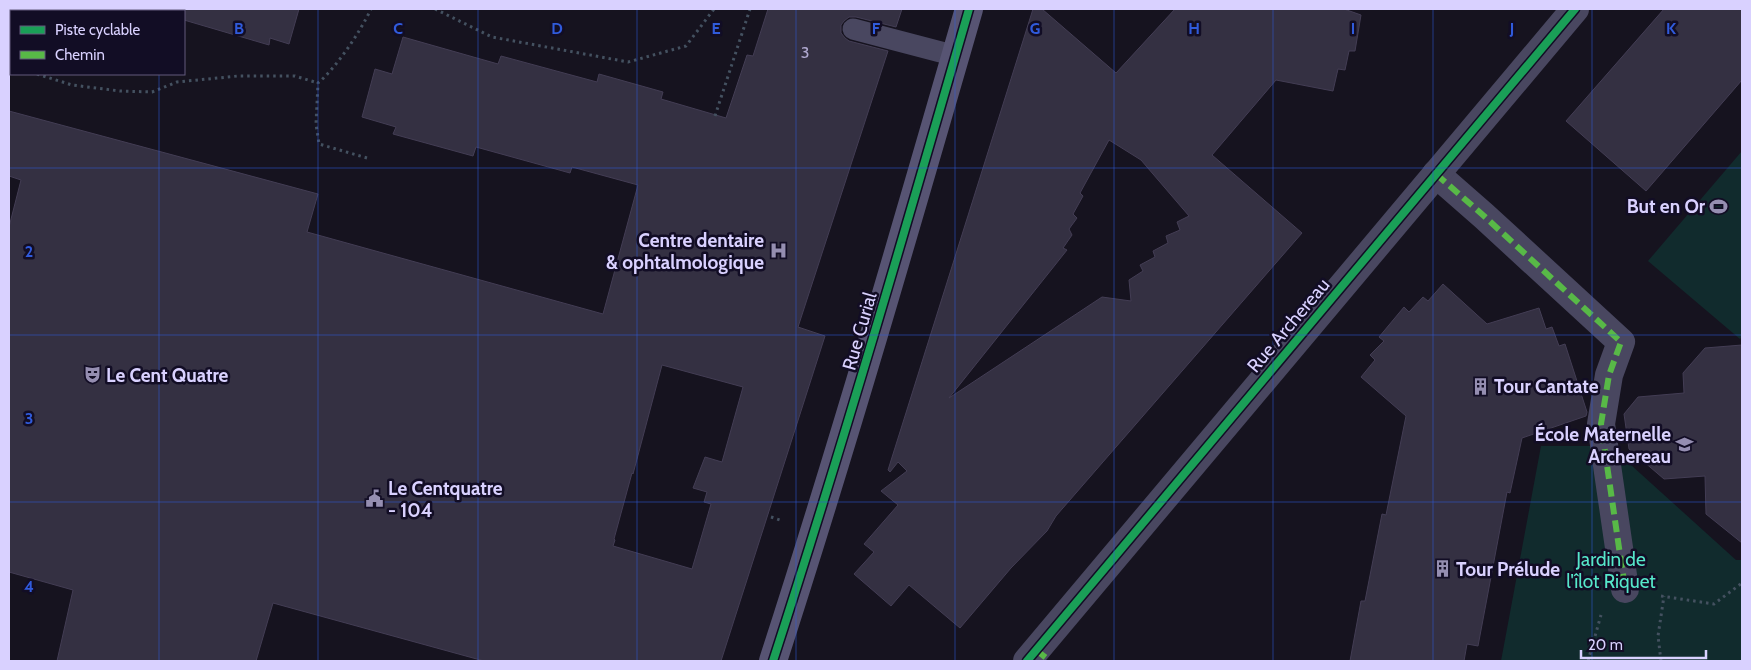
<svg xmlns="http://www.w3.org/2000/svg" width="1751" height="670" viewBox="0 0 1751 670" font-family="Cabin,sans-serif">
	<rect width="100%" height="100%" fill="#16131f"/>
	<g fill="#112b2d">
		<polygon points="1742,151 1742,337 1740,339 1648,261"/>
		<polygon points="1541,446 1610,446 1736,560 1742,560 1742,661 1501,661"/>
	</g>
	<g fill="#343042" stroke="#433d54" fill-rule="evenodd">
		<polygon points="178,9 299,9 289,44 270,38 269,45 184,20 184,11 178,11"/>
		<path d="M768 9H902L896 27 856 17H849L844 21 841 25V33L845 38 849 41 888 51 798 327 825 336 721 661H484L273 603 256 661H57L73 590 9 572V227L21 180 9 176V111L318 194 307 232 603 314 638 185 572 167 570 173 476 147 473 156 393 134 396 127 362 117 375 69 392 74 403 37 498 64 501 56 597 82 599 74 663 92 661 99 726 118 747 55 753 56ZM662 365 743 387 722 462 705 457 693 488 707 492 704 502 711 504 692 569 613 546 615 540 614 539 632 473 633 474Z"/>
		<path d="M1033 9H1042L1116 73 1175 9H1344L1361 15 1355 51H1349L1345 70 1338 69 1333 91 1276 80 1212 155 1302 233 1056 516 1047 531 1011 568 960 628 909 585 891 606 854 574 874 552 864 544 898 505 881 491 907 471 898 462 890 472 888 470ZM1109 140 1141 160 1189 216 1177 222 1180 230 1166 236 1168 243 1153 251 1155 257 1140 265 1143 271 1129 280 1131 301 1102 297 949 398 1067 250 1063 248 1072 235 1069 229 1077 218 1073 214 1083 196 1080 193Z"/>
		<polygon points="1664,9 1742,9 1742,80 1646,191 1566,121"/>
		<polygon points="1443,284 1487,324 1539,308 1546,329 1552,327 1559,346 1565,344 1587,412 1586,416 1522,438 1510,493 1507,492 1478,646 1467,644 1464,661 1350,661 1361,601 1365,601 1382,514 1386,515 1406,416 1361,377 1375,360 1370,355 1384,341 1379,337 1404,307 1409,312 1423,297 1428,301"/>
		<polygon points="1742,345 1742,543 1706,514 1705,476 1664,479 1629,449 1624,414 1638,397 1684,393 1683,373 1705,348"/>
	</g>
	<g fill="none" stroke-linecap="round" stroke-linejoin="round">
		<g stroke="#445160" stroke-width="3" stroke-dasharray="2.5 4" stroke-linecap="butt">
			<polyline points="435,9 492,37 628,62 686,46 714,9"/>
			<polyline points="9,63 11,64"/>
			<polyline points="37,74 72,85 120,91 152,92 177,82 238,76 295,76 318,83"/>
			<polyline points="715,116 750,9"/>
			<path d="M367 158 319 144 316 124 318 83C337 67 360 32 371 9"/>
			<polyline points="771,517 780,520"/>
			<polyline points="1661,596 1714,604 1742,583"/>
			<polyline points="1588,661 1601,615"/>
			<polyline points="1661,661 1658,636 1664,596"/>
		</g>
		<polyline stroke="#494760" stroke-width="21" points="853,29 956,56"/>
		<g stroke="#494760" stroke-width="28">
			<polyline points="1436,174 1484,216 1621,342 1609,375 1601,424 1625,589"/>
			<polyline points="1027,661 1575,9"/>
		</g>
		<path stroke="#575473" stroke-width="28" d="M773 661C843 445 906 227 969 9"/>
		<g stroke="#58b947" stroke-width="6" stroke-dasharray="12 6" stroke-linecap="butt">
			<polyline points="1436,174 1484,216 1621,342 1609,375 1601,424 1625,589"/>
			<polyline points="1036,650 1050,661"/>
		</g>
		<defs>
			<g id="cycleway">
				<path d="M773 661C843 445 906 227 969 9"/>
				<polyline points="1027,661 1575,9"/>
			</g>
		</defs>
		<use href="#cycleway" stroke="#120d25" stroke-width="11"/>
		<use href="#cycleway" stroke="#1a9f57" stroke-width="8"/>
	</g>
	<path fill="none" stroke="#305bdc" stroke-width="1" stroke-opacity="0.55" d="M159 9V11M318 9V661M478 9V661M637 9V661M796 9V661M955 9V661M1114 9V661M1273 9V661M1433 9V661M1592 9V661M159 74V661M9 168H1742M9 335H1742M9 502H1742"/>
	<defs>
		<symbol id="stadium-bare" viewBox="-9 -9 18 18"><path d="M0-5a6.5 5 0 1 0 0 10a6.5 5 0 1 0 0-10ZM-3.5-1.8h7v3.6h-7Z" fill="#958eb1" stroke="#120d25" stroke-width="2.5" paint-order="stroke"/></symbol>
		<symbol id="hospital-bare" viewBox="-9 -9 18 18"><path d="M-5-5h3v3.5h4V-5h3V5h-3V1.5h-4V5h-3Z" fill="#958eb1" stroke="#120d25" stroke-width="2.5" paint-order="stroke"/></symbol>
		<symbol id="theatre-bare" viewBox="-9 -9 18 18"><path d="M-5-5.5Q0-4 5-5.5V0Q5 5 0 6Q-5 5-5 0ZM-3.3-2.5H-1v1.5H-3.3ZM1-2.5H3.3v1.5H1ZM-2.8 1Q0 5.5 2.8 1Z" fill="#958eb1" stroke="#120d25" stroke-width="2.5" paint-order="stroke"/></symbol>
		<symbol id="building-bare" viewBox="-9 -9 18 18"><path d="M-4-6H4V6H1V3H-1V6H-4ZM-2.5-4.3h1.7v1.8h-1.7ZM.8-4.3h1.7v1.8H.8ZM-2.5-1h1.7V.8h-1.7ZM.8-1h1.7V.8H.8Z" fill="#958eb1" stroke="#120d25" stroke-width="2.5" paint-order="stroke"/></symbol>
		<symbol id="school-bare" viewBox="-9 -9 18 18"><path d="M0-5L7-2L0 1L-7-2ZM-4 1L0 2.5L4 1V4Q0 6-4 4Z" fill="#958eb1" stroke="#120d25" stroke-width="2.5" paint-order="stroke"/></symbol>
		<symbol id="civic-bare" viewBox="-9 -9 18 18"><path d="M-.6-6.5H3V-4.5H.6V-3L4-1V1h2V6H-6V1h2V-1L-.6-3ZM-1.2 2.5V6h2.4V2.5Z" fill="#958eb1" stroke="#120d25" stroke-width="2.5" paint-order="stroke"/></symbol>
	</defs>
	<g fill-rule="evenodd">
		<use href="#stadium-bare" x="1706" y="194" width="25" height="25"/>
		<use href="#hospital-bare" x="766" y="238" width="25" height="25"/>
		<use href="#theatre-bare" x="80" y="362" width="25" height="25"/>
		<use href="#building-bare" x="1468" y="374" width="25" height="25"/>
		<use href="#school-bare" x="1672" y="432" width="25" height="25"/>
		<use href="#civic-bare" x="362" y="486" width="25" height="25"/>
		<use href="#building-bare" x="1430" y="556" width="25" height="25"/>
	</g>
	<g text-anchor="middle" stroke-width="5" stroke-linejoin="round" paint-order="stroke">
		<g font-size="16" fill="#b0a9d0">
			<text x="805" y="58">3</text>
		</g>
		<g font-size="19" font-weight="bold" fill="#d9d1ff" stroke="#120d25" text-anchor="start">
			<text x="1705" y="213" text-anchor="end">But en Or</text>
			<text x="764" y="247" text-anchor="end">Centre dentaire<tspan x="764" dy="22">&amp; ophtalmologique</tspan></text>
			<text x="106" y="382">Le Cent Quatre</text>
			<text x="1494" y="393">Tour Cantate</text>
			<text x="1671" y="441" text-anchor="end">École Maternelle<tspan x="1671" dy="22">Archereau</tspan></text>
			<text x="388" y="495">Le Centquatre<tspan x="388" dy="22">- 104</tspan></text>
			<text x="1456" y="576">Tour Prélude</text>
		</g>
		<g font-size="19" fill="#d9d1ff" stroke="#120d25">
			<text transform="translate(1288 325) rotate(-50)" y="7">Rue Archereau</text>
			<text transform="translate(859 331) rotate(-74)" y="7">Rue Curial</text>
		</g>
		<g font-size="19" fill="#56e7ca" stroke="#120d25">
			<text x="1611" y="566">Jardin de<tspan x="1611" dy="22">l'îlot Riquet</tspan></text>
		</g>
	</g>
	<g font-size="16" text-anchor="middle" font-weight="bold" fill="#305bdc" stroke="#120d25" stroke-width="5" stroke-linejoin="round" paint-order="stroke">
		<text x="239" y="34">B</text>
		<text x="398" y="34">C</text>
		<text x="557" y="34">D</text>
		<text x="716" y="34">E</text>
		<text x="876" y="34">F</text>
		<text x="1035" y="34">G</text>
		<text x="1194" y="34">H</text>
		<text x="1353" y="34">I</text>
		<text x="1512" y="34">J</text>
		<text x="1671" y="34">K</text>
		<text x="29" y="257">2</text>
		<text x="29" y="424">3</text>
		<text x="29" y="592">4</text>
	</g>
	<rect width="1751" height="670" fill="none" stroke="#d9d1ff" stroke-width="20"/>
	<rect x="10" y="10" width="175" height="65" fill="#120d25" stroke="#625b7c"/>
	<rect x="20" y="26" width="25" height="8" fill="#1a9f57" stroke="#625b7c"/>
	<text x="55" y="35" font-size="15" fill="#d9d1ff">Piste cyclable</text>
	<rect x="20" y="51" width="25" height="8" fill="#58b947" stroke="#625b7c"/>
	<text x="55" y="60" font-size="15" fill="#d9d1ff">Chemin</text>
	<path d="M1581 650v8h125v-8" fill="none" stroke="#d9d1ff" stroke-width="2.5"/>
	<text x="1588" y="650" font-size="15" fill="#d9d1ff" stroke="#120d25" stroke-width="4" paint-order="stroke">20 m</text>
</svg>
